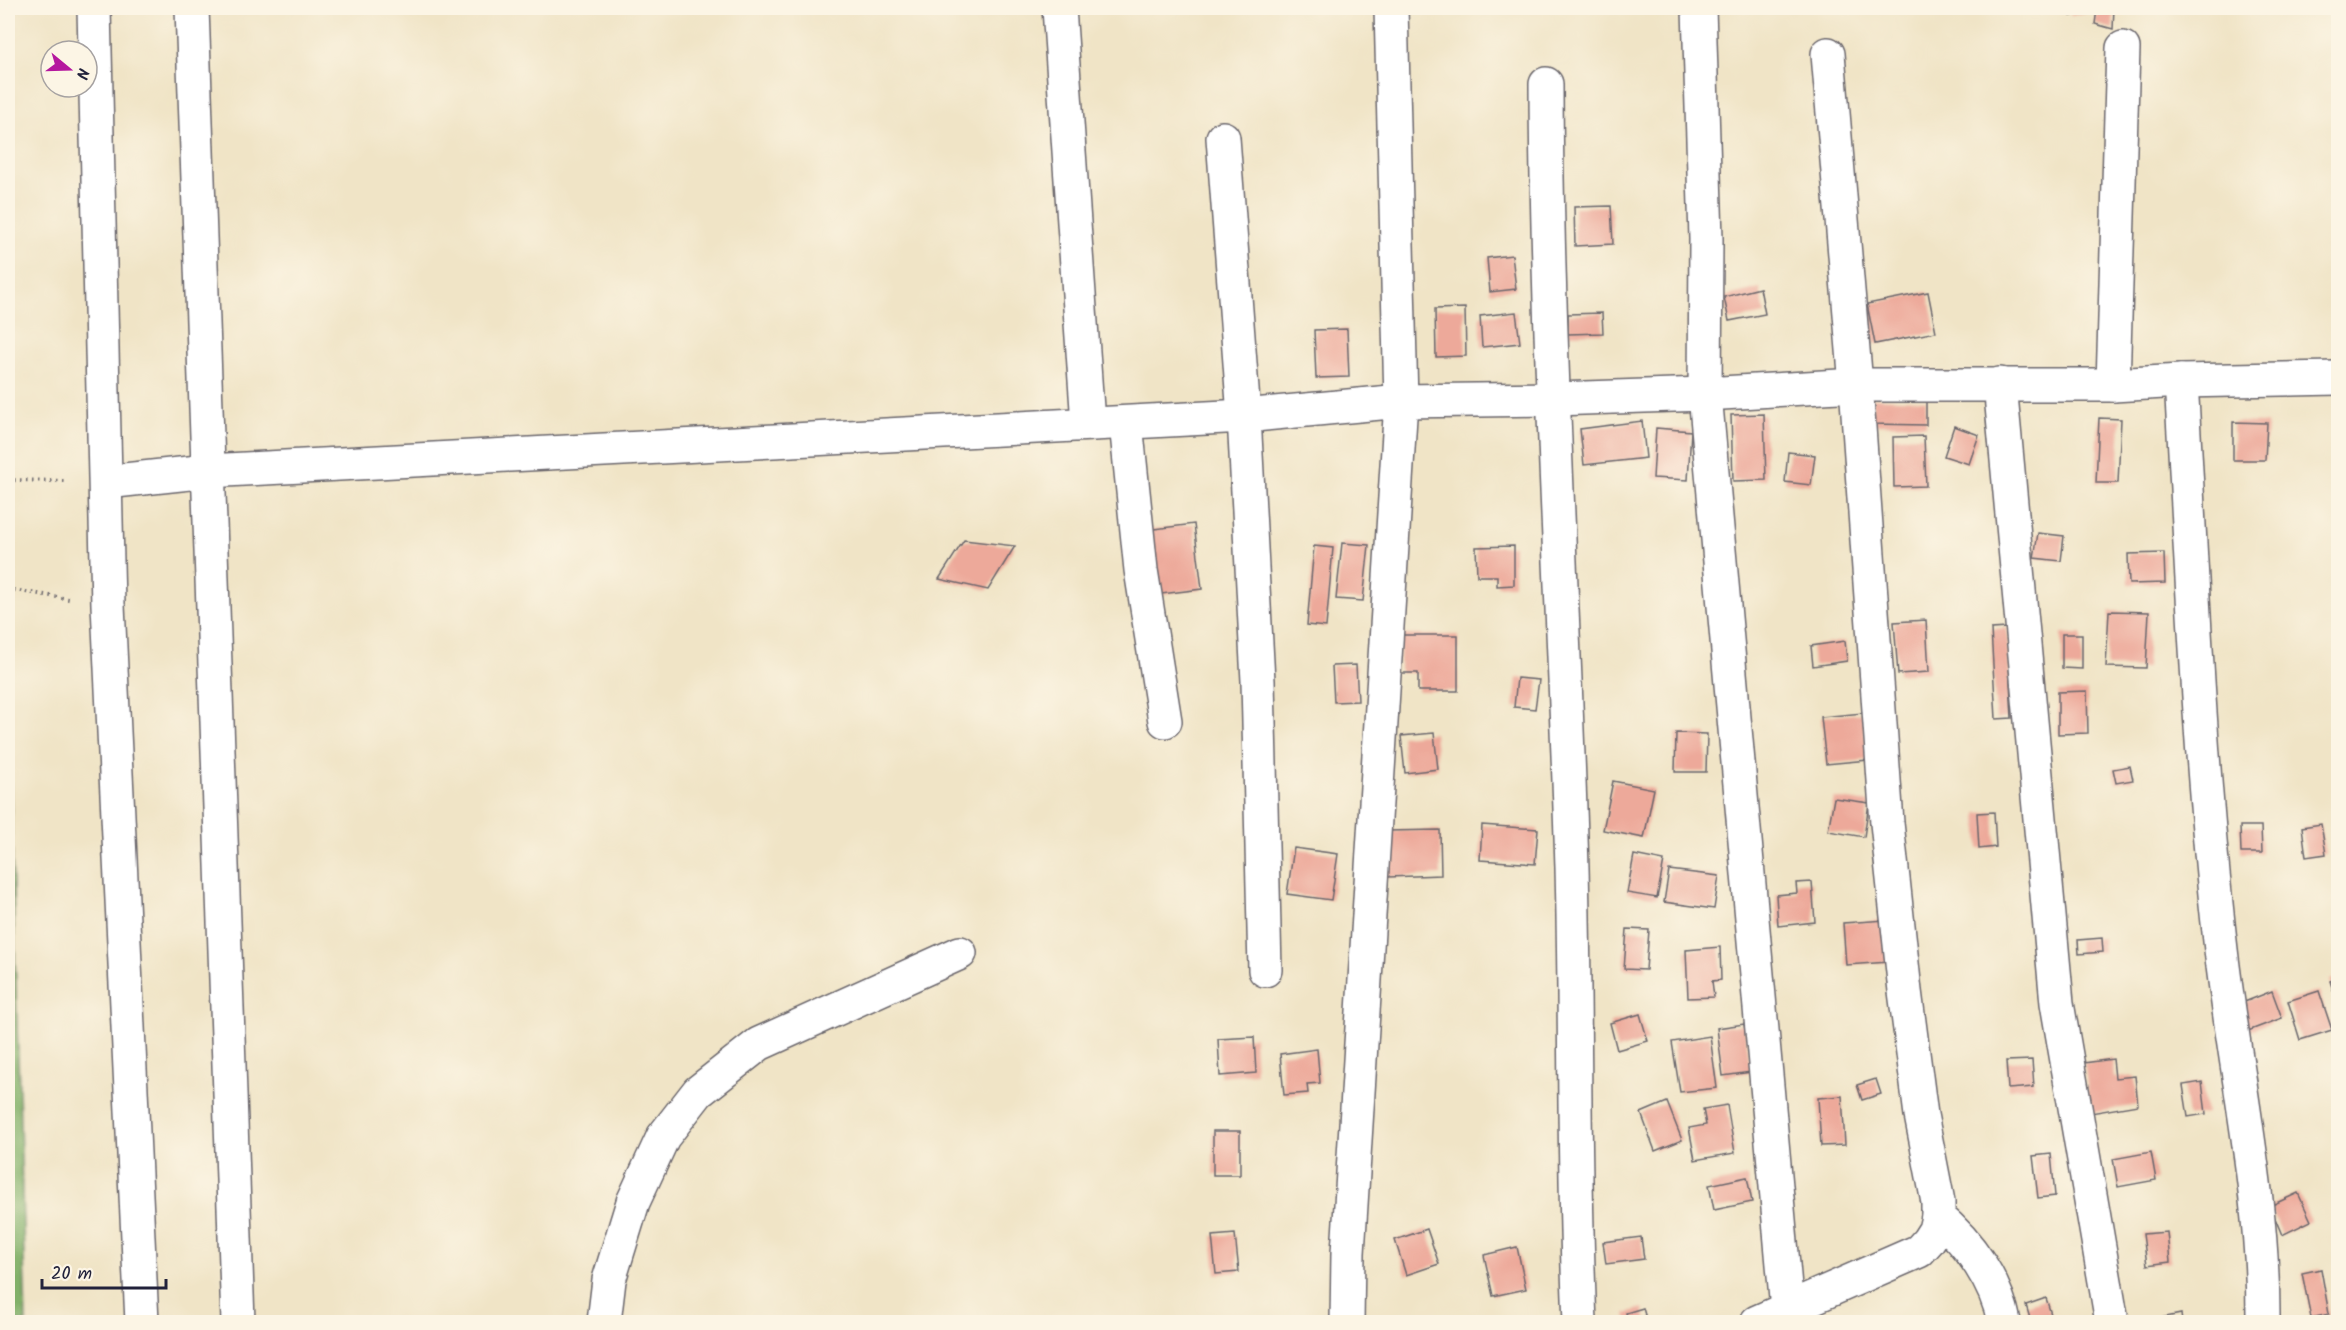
<svg xmlns="http://www.w3.org/2000/svg" width="2346" height="1330" viewBox="0 0 2346 1330" font-family="Kalam,sans-serif">
	<rect width="100%" height="100%" fill="#fcf5e5"/>
	<filter id="ink" filterUnits="userSpaceOnUse"><feTurbulence type="fractalNoise" baseFrequency=".0167" numOctaves="2"/><feDisplacementMap in="SourceGraphic" scale="12" xChannelSelector="R" yChannelSelector="G"/><feConvolveMatrix kernelMatrix="1 2 1 2 8 2 1 2 1" color-interpolation-filters="sRGB"/></filter>
	<filter id="wash" filterUnits="userSpaceOnUse"><feTurbulence type="fractalNoise" baseFrequency=".008" numOctaves="4" result="noise"/><feDisplacementMap in="SourceGraphic" scale="24" xChannelSelector="R" yChannelSelector="G"/><feGaussianBlur stdDeviation="1.35" result="paint"/><feColorMatrix in="noise" values="0 0 0 0 0 0 0 0 0 0 0 0 0 0 0 0 0 1.4 0 .05"/><feComposite in="paint" operator="in"/></filter>
	<g filter="url(#wash)">
		<rect width="100%" height="100%" fill="#f0e4c6"/>
		<polygon fill="#81b068" stroke="#526952" stroke-width="1.5" points="8,721 26,1322 8,1322"/>
		<g id="blocks">
			<g fill="#eda99a">
				<polygon points="2070,8 2114,8 2113,29 2095,24 2097,9 2071,16"/>
				<polygon points="1611,206 1613,244 1575,246 1574,207"/>
				<polygon points="1512,255 1516,289 1490,292 1487,258"/>
				<polygon points="1760,288 1765,314 1729,321 1724,297"/>
				<polygon points="1928,292 1936,332 1875,344 1867,304"/>
				<polygon points="1465,308 1466,356 1436,357 1435,309"/>
				<polygon points="1516,312 1520,343 1482,347 1480,316"/>
				<polygon points="1602,313 1603,333 1568,334 1568,314"/>
				<polygon points="1347,329 1349,377 1316,378 1314,330"/>
				<polygon points="1873,398 1926,400 1926,425 1871,424"/>
				<polygon points="1764,414 1766,480 1733,481 1731,415"/>
				<polygon points="2099,418 2121,419 2118,483 2096,483"/>
				<polygon points="1642,421 1646,458 1584,465 1580,429"/>
				<polygon points="2233,422 2267,423 2265,460 2233,460"/>
				<polygon points="1954,426 1979,435 1969,464 1944,456"/>
				<polygon points="1656,428 1691,431 1688,480 1653,478"/>
				<polygon points="1924,436 1926,486 1894,487 1893,437"/>
				<polygon points="1788,452 1815,455 1811,485 1785,482"/>
				<polygon points="1194,524 1202,589 1153,595 1146,530"/>
				<polygon points="2038,533 2064,536 2061,561 2034,558"/>
				<polygon points="964,540 1015,546 988,590 939,579"/>
				<polygon points="1342,543 1369,545 1363,601 1336,599"/>
				<polygon points="1314,546 1333,548 1326,627 1307,625"/>
				<polygon points="1514,546 1514,585 1497,586 1497,576 1477,576 1476,547"/>
				<polygon points="2164,553 2165,583 2129,584 2128,554"/>
				<polygon points="2109,611 2149,612 2146,668 2106,667"/>
				<polygon points="1926,620 1929,672 1898,674 1894,622"/>
				<polygon points="2007,628 2012,718 1996,719 1991,629"/>
				<polygon points="2062,634 2082,634 2082,669 2062,668"/>
				<polygon points="1400,635 1458,635 1458,691 1418,691 1418,673 1400,673"/>
				<polygon points="1845,641 1847,661 1813,666 1811,646"/>
				<polygon points="1356,665 1358,701 1334,702 1332,666"/>
				<polygon points="1517,678 1539,680 1535,709 1514,707"/>
				<polygon points="2087,691 2088,733 2058,734 2058,692"/>
				<polygon points="1863,713 1868,760 1826,764 1821,717"/>
				<polygon points="1434,733 1438,769 1405,773 1401,736"/>
				<polygon points="1676,733 1707,734 1706,772 1675,772"/>
				<polygon points="2130,766 2133,780 2116,783 2113,769"/>
				<polygon points="1613,781 1654,789 1644,838 1603,830"/>
				<polygon points="1834,798 1869,803 1864,837 1828,831"/>
				<polygon points="1994,812 1996,847 1979,849 1977,813"/>
				<polygon points="2321,824 2326,854 2306,857 2302,827"/>
				<polygon points="1482,825 1538,829 1535,864 1480,860"/>
				<polygon points="2240,826 2261,826 2262,853 2241,853"/>
				<polygon points="1440,830 1441,875 1388,877 1387,831"/>
				<polygon points="1294,848 1338,854 1331,900 1287,894"/>
				<polygon points="1634,855 1664,861 1657,898 1627,893"/>
				<polygon points="1669,870 1719,876 1714,909 1664,902"/>
				<polygon points="1812,882 1815,922 1778,926 1776,895 1797,893 1796,883"/>
				<polygon points="1886,920 1889,962 1846,965 1843,923"/>
				<polygon points="1627,929 1649,930 1646,970 1624,969"/>
				<polygon points="2102,938 2103,952 2079,954 2078,940"/>
				<polygon points="1720,947 1721,980 1712,981 1714,997 1688,998 1686,950"/>
				<polygon points="2338,978 2338,1005 2330,981"/>
				<polygon points="2272,991 2282,1018 2248,1031 2237,1005"/>
				<polygon points="2319,991 2332,1030 2300,1040 2288,1001"/>
				<polygon points="1640,1014 1648,1041 1617,1050 1610,1023"/>
				<polygon points="1744,1024 1751,1072 1723,1076 1717,1028"/>
				<polygon points="1710,1036 1717,1088 1680,1092 1672,1042"/>
				<polygon points="1254,1037 1256,1073 1220,1076 1218,1039"/>
				<polygon points="1317,1049 1320,1083 1307,1084 1308,1093 1284,1095 1280,1054"/>
				<polygon points="2113,1059 2115,1078 2135,1076 2138,1105 2091,1113 2084,1063"/>
				<polygon points="2032,1060 2034,1087 2008,1089 2006,1061"/>
				<polygon points="1876,1079 1881,1094 1862,1100 1857,1085"/>
				<polygon points="2202,1082 2206,1114 2188,1117 2183,1085"/>
				<polygon points="1842,1096 1845,1145 1821,1146 1818,1098"/>
				<polygon points="1667,1102 1682,1140 1655,1151 1641,1113"/>
				<polygon points="1727,1105 1735,1153 1695,1160 1689,1128 1706,1125 1703,1109"/>
				<rect x="1213" y="1131" width="27" height="44"/>
				<polygon points="2151,1152 2156,1180 2118,1187 2113,1159"/>
				<polygon points="2051,1154 2055,1196 2038,1198 2033,1156"/>
				<polygon points="1747,1177 1752,1202 1714,1210 1709,1185"/>
				<polygon points="2298,1193 2311,1221 2282,1235 2270,1206"/>
				<polygon points="1427,1229 1439,1264 1406,1275 1395,1240"/>
				<polygon points="2167,1232 2170,1262 2147,1265 2143,1234"/>
				<polygon points="1235,1234 1239,1272 1216,1274 1212,1236"/>
				<polygon points="1641,1237 1644,1259 1606,1264 1603,1242"/>
				<polygon points="1517,1247 1526,1289 1493,1296 1484,1255"/>
				<polygon points="2321,1269 2329,1314 2311,1318 2302,1273"/>
				<polygon points="2046,1298 2053,1321 2031,1322 2026,1305"/>
				<polygon points="1643,1308 1647,1322 1628,1322 1626,1313"/>
				<polygon points="2181,1314 2182,1322 2152,1322 2151,1320"/>
			</g>
		</g>
	</g>
	<g filter="url(#ink)">
		<use href="#blocks" fill-opacity="0" stroke="#6a666c" stroke-width="1.5"/>
		<g fill="none" stroke-linecap="round" stroke-linejoin="round">
			<defs>
				<g id="minor">
					<polyline points="94,8 108,605 142,1322"/>
					<polyline points="192,8 238,1322"/>
					<polyline points="1059,8 1088,423"/>
					<polyline points="1699,8 1706,239 1705,394 1787,1309"/>
					<path d="M1546 84C1547 345 1564 607 1572 868 1576 1020 1573 1171 1580 1322"/>
					<polyline points="1223,138 1244,416 1258,681 1265,970"/>
					<path d="M2181 381C2192 568 2199 755 2220 941 2234 1068 2264 1194 2263 1322"/>
					<polyline points="2000,384 2057,1003 2112,1322"/>
					<polyline points="2113,385 2123,48"/>
					<polyline points="1126,423 1141,570 1165,721"/>
					<polyline points="106,482 208,471 1244,416 1401,401 1554,399 1705,394 1856,385 2113,385 2181,381 2338,378"/>
					<path d="M1938 1217C1969 1242 1997 1283 2004 1322"/>
					<polyline points="604,1322 609,1280 633,1202 663,1137 698,1092 759,1044 960,953"/>
					<polyline points="1347,1322 1348,1253 1401,401 1391,8"/>
					<polyline points="1757,1322 1919,1251 1928,1241 1935,1230 1938,1217 1938,1202 1921,1115 1905,991 1887,823 1856,385 1828,54"/>
				</g>
			</defs>
			<use href="#minor" stroke="#6a666c" stroke-width="36"/>
			<g stroke="#6a666c" stroke-width="4" stroke-dasharray="1.5 4.5" stroke-linecap="butt">
				<polyline points="8,480 67,481"/>
				<polyline points="8,589 69,599"/>
			</g>
			<use href="#minor" stroke="#fff" stroke-width="33"/>
		</g>
	</g>
	<rect width="2346" height="1330" fill="none" stroke="#fcf5e5" stroke-width="30"/>
	<g transform="translate(69 69) rotate(109)"><circle r="28" fill="#fcf5e5" stroke="#a5a1a1" stroke-width="1.5"/>
	<path d="M0-4.5L10 22L0 15L-10 22Z" fill="#b5179e"/>
	<text y="-9" font-size="16" font-weight="bold" text-anchor="middle" fill="#22223b">N</text>
	</g>
	<path d="M42 1279v9h124v-9" fill="none" stroke="#22223b" stroke-width="3"/>
	<text x="51" y="1279" font-size="18" fill="#22223b" stroke="#fcf5e5" stroke-width="4.5" paint-order="stroke">20 m</text>
</svg>
